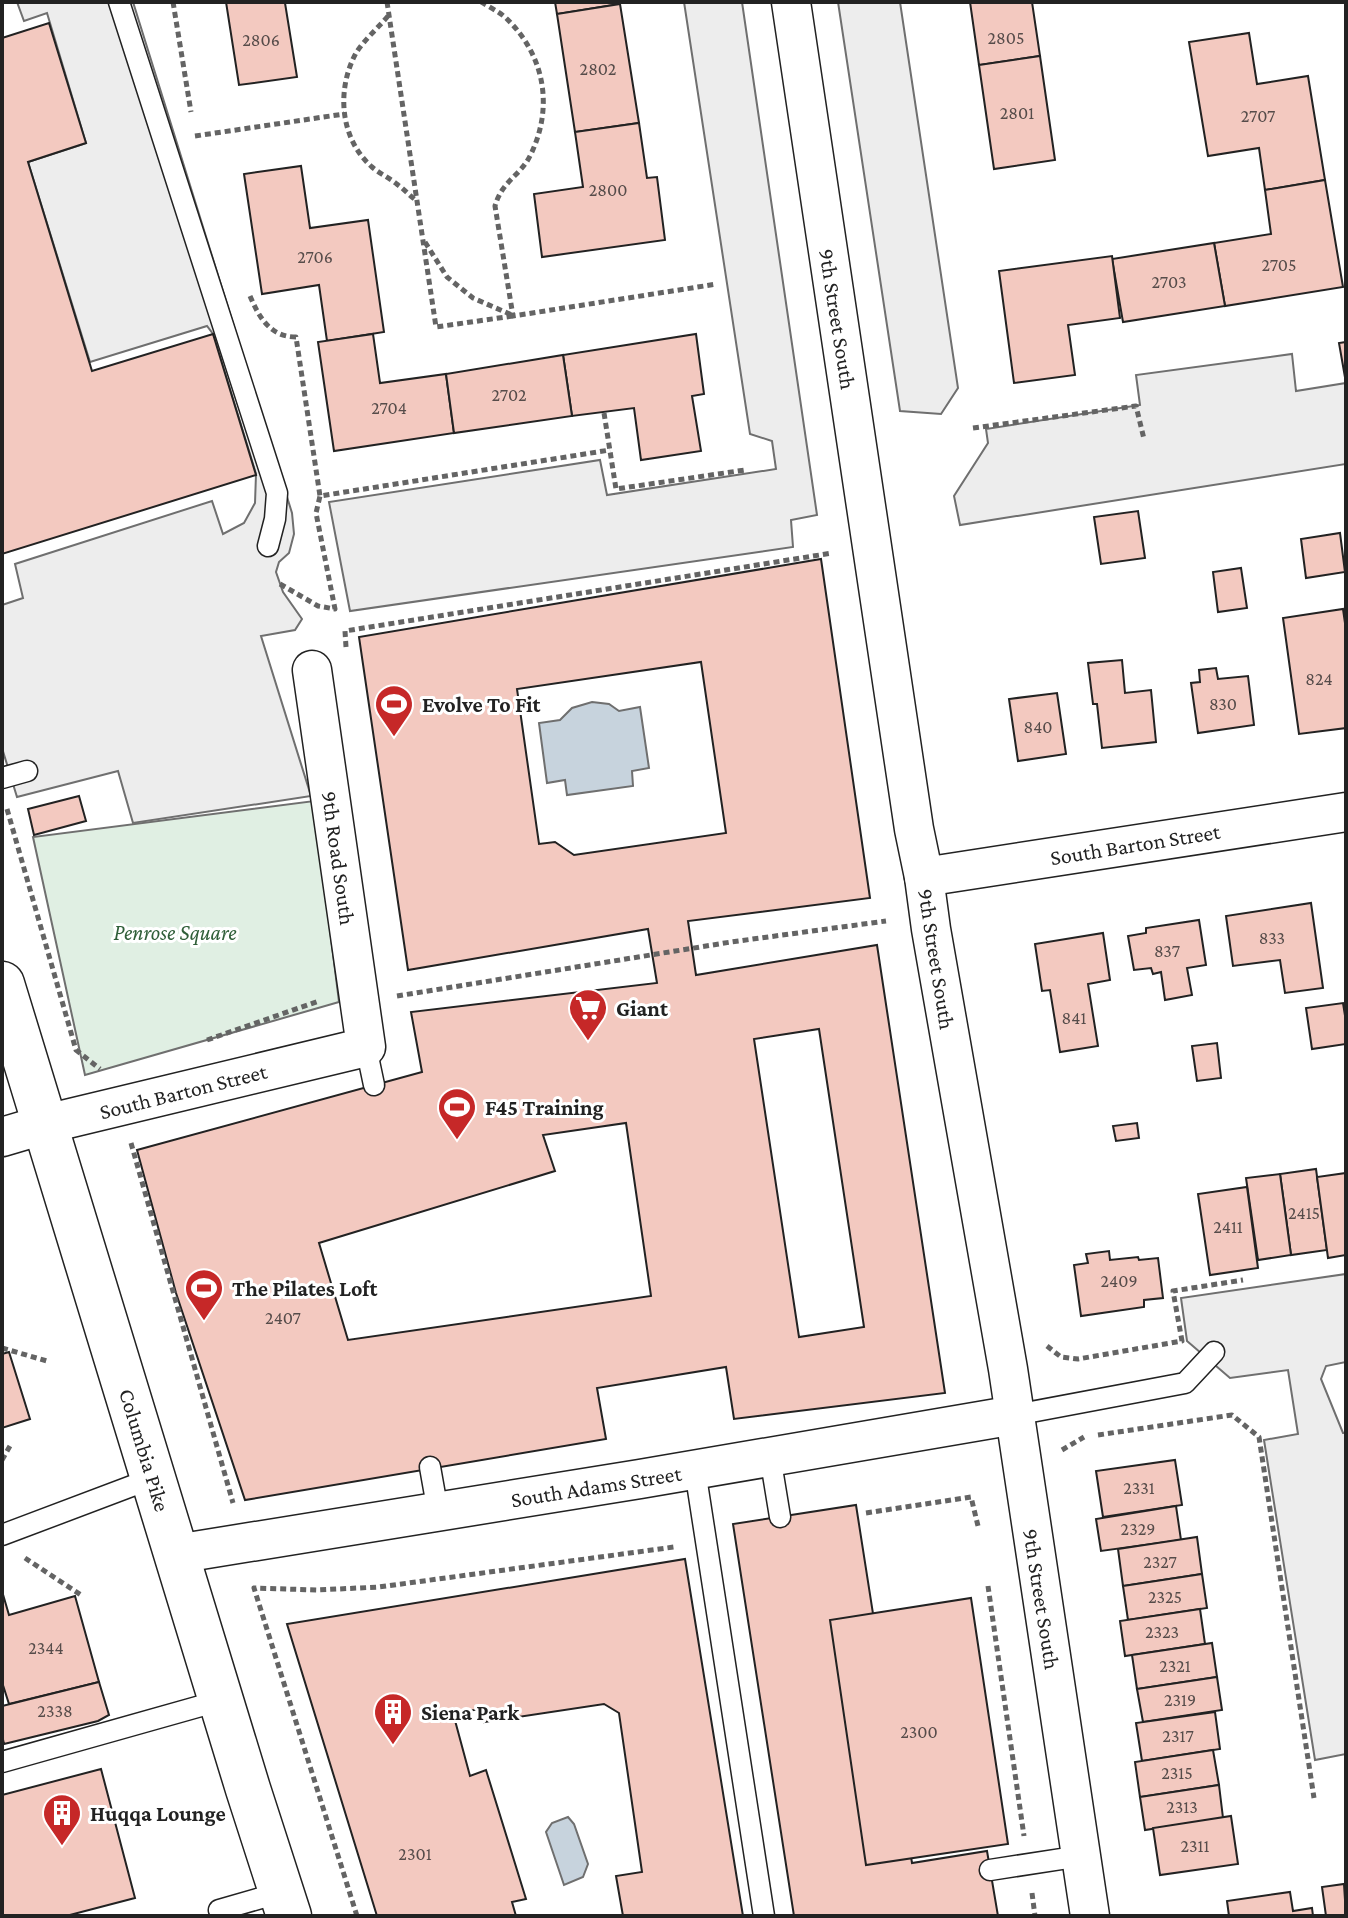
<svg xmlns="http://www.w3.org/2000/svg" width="1348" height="1918" viewBox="0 0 1348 1918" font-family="'Crimson Pro',serif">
	<rect width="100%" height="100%" fill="#fff"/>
	<polygon fill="#e0efe3" stroke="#6f6f6f" stroke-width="2" points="314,801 339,1002 85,1075 33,837"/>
	<g fill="#ededed" stroke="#6f6f6f" stroke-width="2">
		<polygon points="17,2 133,2 292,513 294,534 289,553 279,562 276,572 283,592 302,619 295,630 261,636 311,796 133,823 118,771 17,797 2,748 2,605 23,598 15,564 212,501 223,534 244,523 255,503 256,474 213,334 207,326 90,362 28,162 86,143 47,13 24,21"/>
		<polygon points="684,2 742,2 817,515 791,520 793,547 350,611 329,502 600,460 607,495 776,469 772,441 750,434"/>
		<polygon points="838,2 900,2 958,388 941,414 900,411"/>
		<polygon points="1292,354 1296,391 1346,383 1346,464 960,525 954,496 988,443 986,429 1140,405 1136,375"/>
		<polygon points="1346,1274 1346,1362 1326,1366 1321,1379 1343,1433 1346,1433 1346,1754 1315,1760 1264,1440 1298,1434 1288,1370 1230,1378 1187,1341 1181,1298"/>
	</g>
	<g fill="#c7d3dd" stroke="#6f6f6f" stroke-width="2">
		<polygon points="592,702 609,704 619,711 640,707 649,768 632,771 633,786 567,795 565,780 547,783 539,723 560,720 572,708"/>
		<polygon points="568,1817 574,1824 588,1864 583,1877 564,1885 546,1832 552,1823"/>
	</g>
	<g fill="#f3c9c0" stroke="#222" stroke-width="2" fill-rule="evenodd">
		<polygon points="226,2 291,2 285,3 297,77 239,85"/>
		<polygon points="555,2 620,2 620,4 557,14"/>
		<polygon points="970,2 1032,2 1040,56 979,65"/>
		<polygon points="620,4 639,123 575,132 557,14"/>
		<polygon points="49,23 86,143 28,162 92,371 213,334 256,475 2,554 2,38"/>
		<polygon points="1249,33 1257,84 1308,76 1325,180 1265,190 1259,148 1208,156 1189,42"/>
		<polygon points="1040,56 1055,160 994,169 979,65"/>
		<polygon points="639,123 647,178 657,177 665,240 542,257 534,194 583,187 575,132"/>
		<polygon points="301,166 310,228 368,220 384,332 327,341 319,285 262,294 244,174"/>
		<polygon points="1325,180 1343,287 1225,306 1214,243 1271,234 1265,190"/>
		<polygon points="1214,243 1225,306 1123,322 1112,259"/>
		<polygon points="1112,256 1120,318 1068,325 1075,375 1014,383 999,271"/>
		<polygon points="373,334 380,383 446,374 454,433 334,451 318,342"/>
		<polygon points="696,334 704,394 692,396 701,451 641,460 634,408 572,416 563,355"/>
		<polygon points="1346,342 1346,383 1339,343"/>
		<polygon points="563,355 572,416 454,433 446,374"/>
		<polygon points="1138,511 1145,558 1101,564 1094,517"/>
		<polygon points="1340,533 1345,572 1306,578 1301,539"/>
		<path d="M821 559 870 898 688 921 696 975 877 945 945 1393 734 1419 726 1367 597 1388 606 1439 245 1500 176 1293 137 1150 422 1072 411 1012 657 983 648 929 408 970 359 637ZM701 662 726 833 574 855 555 842 539 844 517 689ZM819 1029 864 1327 799 1337 754 1039ZM626 1123 651 1296 348 1340 319 1243 555 1171 543 1135Z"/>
		<polygon points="1241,568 1247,608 1218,612 1213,572"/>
		<polygon points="1343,609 1346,630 1346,728 1299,734 1283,618"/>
		<polygon points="1122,660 1125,693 1151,690 1156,742 1102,748 1097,704 1093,704 1088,663"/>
		<polygon points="1216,668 1218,679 1248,676 1254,725 1198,733 1191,683 1200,682 1199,670"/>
		<polygon points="1057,693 1066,754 1018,761 1009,699"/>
		<polygon points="79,796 86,821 34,835 28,809"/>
		<polygon points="1311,903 1323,988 1285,993 1280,960 1233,966 1226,916"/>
		<polygon points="1199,920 1206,965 1187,968 1192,995 1165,1000 1161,972 1153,974 1151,968 1134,970 1128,936 1146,933 1146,928"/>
		<polygon points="1103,933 1110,980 1088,984 1098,1046 1060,1052 1050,990 1042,991 1035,944"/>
		<polygon points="1343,1003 1346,1022 1346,1044 1312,1049 1306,1008"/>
		<polygon points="1217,1043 1221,1078 1197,1081 1192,1046"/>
		<polygon points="1137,1123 1139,1138 1116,1141 1113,1126"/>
		<polygon points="1316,1169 1327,1250 1291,1255 1280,1174"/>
		<polygon points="1346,1173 1346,1255 1328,1258 1317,1177"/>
		<polygon points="1280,1174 1291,1255 1258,1260 1246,1178"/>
		<polygon points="1247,1187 1258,1268 1210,1275 1198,1194"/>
		<polygon points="1109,1251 1110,1260 1138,1257 1139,1260 1158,1258 1163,1298 1144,1300 1144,1307 1081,1316 1074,1265 1088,1263 1086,1254"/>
		<polygon points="9,1352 30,1419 2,1428 2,1354"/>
		<polygon points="1175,1460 1182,1505 1103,1517 1096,1471"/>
		<polygon points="856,1505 912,1863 987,1851 998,1916 794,1916 733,1524"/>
		<polygon points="1176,1506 1181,1540 1101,1551 1096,1519"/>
		<polygon points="1197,1537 1202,1574 1123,1586 1118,1549"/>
		<polygon points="685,1559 743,1916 623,1916 616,1876 642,1872 619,1713 604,1704 484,1722 481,1709 453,1713 470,1776 486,1770 526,1899 512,1902 516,1916 377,1916 287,1624"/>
		<polygon points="1202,1574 1207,1608 1128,1620 1123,1586"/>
		<polygon points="2,1591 9,1615 75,1596 99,1682 9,1704 2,1682"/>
		<polygon points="971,1598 1008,1844 866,1865 830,1620"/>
		<polygon points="1200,1609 1205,1644 1125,1656 1120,1621"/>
		<polygon points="1212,1643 1217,1677 1137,1689 1132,1655"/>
		<polygon points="1217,1677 1222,1710 1143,1722 1137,1689"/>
		<polygon points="99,1682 109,1715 98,1721 4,1744 2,1735 2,1706"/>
		<polygon points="1215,1712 1220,1749 1142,1761 1136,1723"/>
		<polygon points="1213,1750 1219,1785 1140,1797 1135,1762"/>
		<polygon points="101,1769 135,1898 66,1916 2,1916 2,1795"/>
		<polygon points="1219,1785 1223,1818 1145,1830 1140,1797"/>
		<polygon points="1231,1816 1238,1864 1160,1875 1153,1828"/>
		<polygon points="1344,1884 1346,1916 1326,1916 1322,1887"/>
		<polygon points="1290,1892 1293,1911 1312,1908 1313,1916 1229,1916 1227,1901"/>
	</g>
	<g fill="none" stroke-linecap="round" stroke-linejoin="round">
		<defs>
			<g id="service">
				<polyline points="119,2 277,493 275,519 268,546"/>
				<polyline points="2,778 27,771"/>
				<polyline points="366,1047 374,1085"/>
				<polyline points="1015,1415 1185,1383 1214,1352"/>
				<polyline points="770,1456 780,1517"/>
				<polyline points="430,1467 438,1512"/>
				<polyline points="695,1470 764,1916"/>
				<polyline points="2,1535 153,1478"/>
				<polyline points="2,1762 222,1700"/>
				<polyline points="990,1870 1081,1856"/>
				<polyline points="219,1910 282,1892"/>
			</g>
			<g id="minor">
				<polyline points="791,2 914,829 924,877 931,929 1008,1369 1090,1916"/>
				<polyline points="924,877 1346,812"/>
				<polyline points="2,1137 46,1124 366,1047 312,670"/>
				<polyline points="176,1554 640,1479 1015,1415"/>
			</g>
			<polyline id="primary" points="2,984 248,1789 289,1916"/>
		</defs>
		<use href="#service" stroke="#222" stroke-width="23"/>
		<use href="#minor" stroke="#222" stroke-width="41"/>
		<use href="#primary" stroke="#222" stroke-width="47"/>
		<g stroke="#646464" stroke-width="5" stroke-dasharray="6 4" stroke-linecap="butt">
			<polyline points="173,2 191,112"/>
			<polyline points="387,2 436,327 513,316"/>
			<path d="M481 2C489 7 500 12 507 19 545 56 554 108 530 156 520 176 502 181 495 206L513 316 717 284"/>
			<path d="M388 16C378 28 364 40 356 53 336 90 340 139 372 167 380 174 390 178 398 185 405 190 410 196 417 201"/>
			<polyline points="195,136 344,114"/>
			<polyline points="425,242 447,277 473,298 512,315"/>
			<path d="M250 296C259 317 270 337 296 337L320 496"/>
			<polyline points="604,413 616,489 745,470"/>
			<polyline points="973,428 1136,406 1144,439"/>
			<polyline points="280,584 318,606 335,609 316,513 320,496 610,450"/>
			<polyline points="346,647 345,631 832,553"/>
			<polyline points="7,809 76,1050 100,1069"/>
			<polyline points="397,996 731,942 886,921"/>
			<polyline points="207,1040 319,1001"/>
			<polyline points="131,1143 233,1503"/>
			<polyline points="1047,1346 1061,1357 1078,1359 1182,1341 1173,1291 1243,1280"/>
			<polyline points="2,1348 47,1361"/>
			<polyline points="1098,1435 1232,1415 1259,1437 1314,1798"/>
			<polyline points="1062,1450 1084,1437"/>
			<polyline points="2,1460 10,1446"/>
			<polyline points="866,1513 971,1497 978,1526"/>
			<polyline points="25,1558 81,1595"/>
			<polyline points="988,1586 1024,1836"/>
			<polyline points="1032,1893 1035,1916"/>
			<polyline points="357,1916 254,1588 317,1590 379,1587 674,1547"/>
		</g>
		<use href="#service" stroke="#fff" stroke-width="20"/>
		<use href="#minor" stroke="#fff" stroke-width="38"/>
		<use href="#primary" stroke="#fff" stroke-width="44"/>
	</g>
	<defs>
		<symbol id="stadium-pin" viewBox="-11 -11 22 30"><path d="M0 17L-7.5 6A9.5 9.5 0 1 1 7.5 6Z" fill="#c62828" stroke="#fff"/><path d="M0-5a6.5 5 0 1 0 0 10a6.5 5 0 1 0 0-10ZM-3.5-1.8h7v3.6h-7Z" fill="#fff"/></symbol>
		<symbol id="supermarket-pin" viewBox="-11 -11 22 30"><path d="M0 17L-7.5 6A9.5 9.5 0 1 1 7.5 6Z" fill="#c62828" stroke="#fff"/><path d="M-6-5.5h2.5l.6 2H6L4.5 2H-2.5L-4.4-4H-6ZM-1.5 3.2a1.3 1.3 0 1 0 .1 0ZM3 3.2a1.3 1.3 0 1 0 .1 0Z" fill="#fff"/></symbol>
		<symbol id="building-pin" viewBox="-11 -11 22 30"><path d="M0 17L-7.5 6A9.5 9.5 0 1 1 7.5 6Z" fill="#c62828" stroke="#fff"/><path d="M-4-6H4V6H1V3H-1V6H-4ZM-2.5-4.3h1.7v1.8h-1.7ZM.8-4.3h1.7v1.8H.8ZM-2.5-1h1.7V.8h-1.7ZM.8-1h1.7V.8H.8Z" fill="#fff"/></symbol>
	</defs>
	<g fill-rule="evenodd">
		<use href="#stadium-pin" x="372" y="682" width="44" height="60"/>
		<use href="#supermarket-pin" x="566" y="986" width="44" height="60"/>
		<use href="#stadium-pin" x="435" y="1085" width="44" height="60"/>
		<use href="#stadium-pin" x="182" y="1266" width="44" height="60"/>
		<use href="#building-pin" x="371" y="1690" width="44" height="60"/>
		<use href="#building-pin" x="40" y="1791" width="44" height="60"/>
	</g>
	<g text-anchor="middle" stroke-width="6" stroke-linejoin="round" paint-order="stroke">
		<g font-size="18" fill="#564c4a">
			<text x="1006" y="44">2805</text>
			<text x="261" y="46">2806</text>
			<text x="598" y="75">2802</text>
			<text x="1017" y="119">2801</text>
			<text x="1258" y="122">2707</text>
			<text x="608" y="196">2800</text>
			<text x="315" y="263">2706</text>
			<text x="1279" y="271">2705</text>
			<text x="1169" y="288">2703</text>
			<text x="509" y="401">2702</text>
			<text x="389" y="414">2704</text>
			<text x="1319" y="685">824</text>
			<text x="1223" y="710">830</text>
			<text x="1038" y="733">840</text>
			<text x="1272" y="944">833</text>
			<text x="1167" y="957">837</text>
			<text x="1074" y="1024">841</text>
			<text x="1304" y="1219">2415</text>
			<text x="1228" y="1233">2411</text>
			<text x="1119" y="1287">2409</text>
			<text x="283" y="1324">2407</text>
			<text x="1139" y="1494">2331</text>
			<text x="1138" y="1535">2329</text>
			<text x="1160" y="1568">2327</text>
			<text x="1165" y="1603">2325</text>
			<text x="1162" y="1638">2323</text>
			<text x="46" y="1654">2344</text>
			<text x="1175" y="1672">2321</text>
			<text x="1180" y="1706">2319</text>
			<text x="55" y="1717">2338</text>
			<text x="919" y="1738">2300</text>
			<text x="1178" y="1742">2317</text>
			<text x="1177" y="1779">2315</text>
			<text x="1182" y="1813">2313</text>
			<text x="1195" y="1852">2311</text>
			<text x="415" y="1860">2301</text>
		</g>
		<g font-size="22" fill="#222" stroke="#fff">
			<text transform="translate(838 319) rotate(81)" y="8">9th Street South</text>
			<text transform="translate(1135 844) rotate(-9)" y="8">South Barton Street</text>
			<text transform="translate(339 858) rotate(82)" y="8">9th Road South</text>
			<text transform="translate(937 959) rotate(81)" y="8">9th Street South</text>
			<text transform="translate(183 1091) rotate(-14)" y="8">South Barton Street</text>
			<text transform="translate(145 1450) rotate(73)" y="8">Columbia Pike</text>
			<text transform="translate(596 1486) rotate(-9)" y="8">South Adams Street</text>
			<text transform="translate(1042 1599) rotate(81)" y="8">9th Street South</text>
		</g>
		<g font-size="22" font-weight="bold" fill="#222" stroke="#fff" text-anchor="start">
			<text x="422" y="712">Evolve To Fit</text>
			<text x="616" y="1016">Giant</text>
			<text x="485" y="1115">F45 Training</text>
			<text x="232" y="1296">The Pilates Loft</text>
			<text x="421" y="1720">Siena Park</text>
			<text x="90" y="1821">Huqqa Lounge</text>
		</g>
		<g font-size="22" font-style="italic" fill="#2f5e38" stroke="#fff">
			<text x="175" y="940">Penrose Square</text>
		</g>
	</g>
	<rect width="1348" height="1918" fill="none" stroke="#222222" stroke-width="8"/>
</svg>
